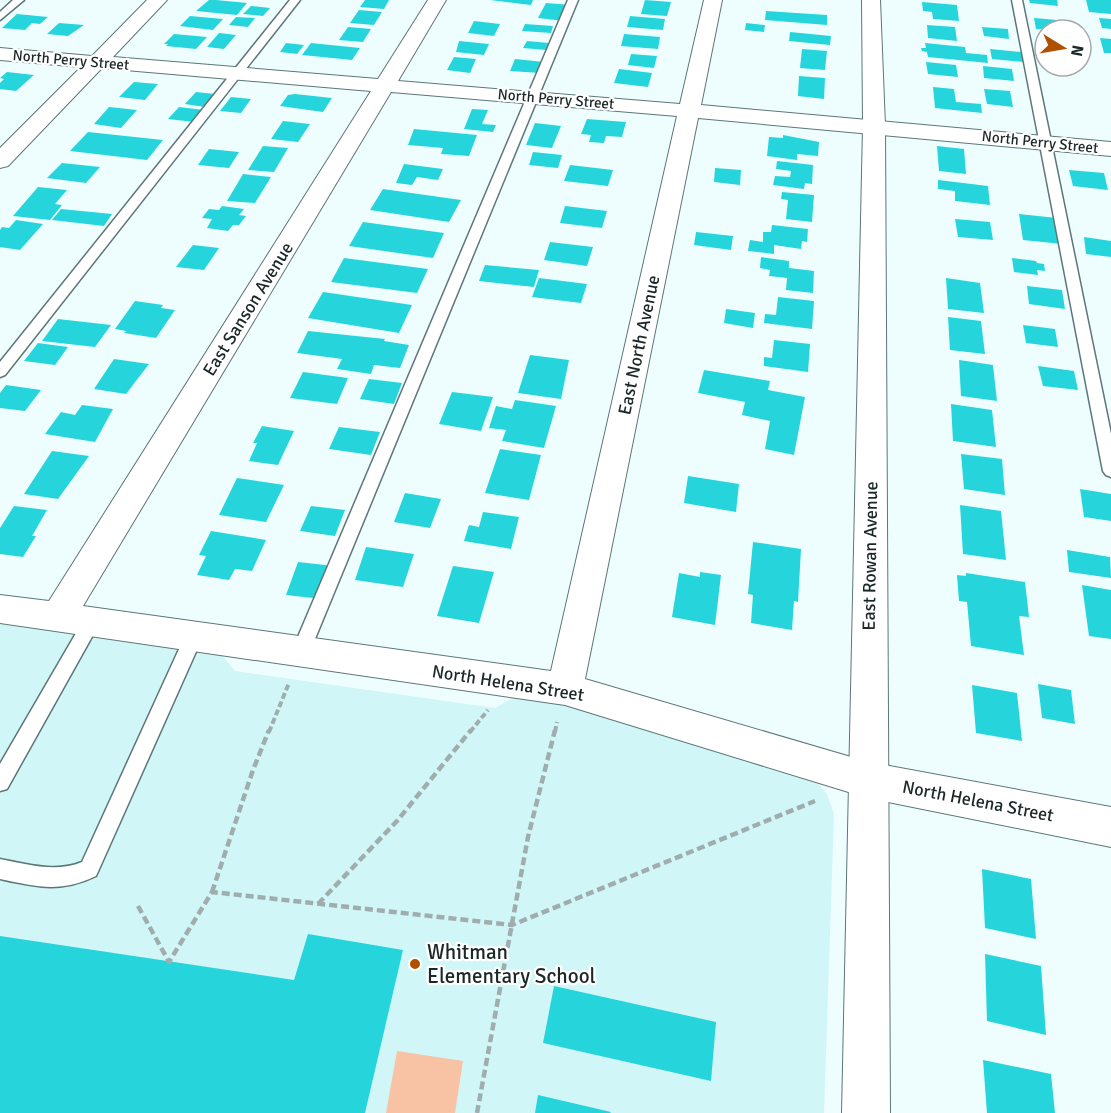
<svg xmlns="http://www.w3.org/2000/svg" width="1111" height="1113" viewBox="0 0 1111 1113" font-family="Signika,sans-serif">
	<rect width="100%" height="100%" fill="#eefeff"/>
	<polygon fill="#d1f6f7" points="0,622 221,654 235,671 495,708 514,697 568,704 808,779 818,784 827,794 834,814 824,1113 0,1113"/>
	<polygon fill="#f8c2a5" points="397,1051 463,1061 455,1113 386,1113"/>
	<g fill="#26d5dc">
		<polygon points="209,0 216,0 247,3 237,15 196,11"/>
		<polygon points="365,0 389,0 384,9 360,7"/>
		<polygon points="490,0 533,0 531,5"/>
		<polygon points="645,0 671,2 667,16 641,14"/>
		<polygon points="1029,0 1057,0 1058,6 1030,3"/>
		<polygon points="1086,0 1111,0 1111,14 1089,12"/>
		<polygon points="922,2 957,5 959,21 933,19 932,12 923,11"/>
		<polygon points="546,3 571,5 564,21 538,18"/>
		<polygon points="251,6 270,8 263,16 243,14"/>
		<polygon points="359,10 382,12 374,25 350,23"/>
		<polygon points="766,11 827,15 827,25 765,20"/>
		<polygon points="17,14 48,17 40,24 32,23 25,30 2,28"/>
		<polygon points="190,16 223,19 213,30 180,26"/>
		<polygon points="630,16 665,19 663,30 627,27"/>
		<polygon points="236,17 255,18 248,27 229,25"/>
		<polygon points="1034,18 1057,20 1059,30 1036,29"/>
		<polygon points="1099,18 1111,19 1111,29 1102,28"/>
		<polygon points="474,21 500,24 494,36 468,33"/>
		<polygon points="59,23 84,25 68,36 47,34"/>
		<polygon points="746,23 765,25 764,32 745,30"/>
		<polygon points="525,24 553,26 551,33 522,31"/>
		<polygon points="927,25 955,27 957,41 928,38"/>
		<polygon points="348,27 371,29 363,42 339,40"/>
		<polygon points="982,27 1008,29 1009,39 984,36"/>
		<polygon points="790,32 831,36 830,45 789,41"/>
		<polygon points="219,33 236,35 224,49 207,47"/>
		<polygon points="174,34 207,37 196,49 166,46 168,44 164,44"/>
		<polygon points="624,34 660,37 658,49 621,46"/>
		<polygon points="1100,38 1111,39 1111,53 1104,53"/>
		<polygon points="459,41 489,44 484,55 456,52"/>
		<polygon points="527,41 549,43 546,50 523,48"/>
		<polygon points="286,43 304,45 297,54 280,52"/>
		<polygon points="311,43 360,48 352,60 302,55"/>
		<polygon points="925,43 965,47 966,53 987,55 988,63 928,57 927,52 922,51 921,48 926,48"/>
		<polygon points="802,49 827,51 825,70 800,68"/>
		<polygon points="990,49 1022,52 1024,62 992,59"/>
		<polygon points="631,54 657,56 654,68 628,65"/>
		<polygon points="454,57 476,59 470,73 447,70"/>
		<polygon points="515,59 544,62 540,73 510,71"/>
		<polygon points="926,62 956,65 958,77 928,74"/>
		<polygon points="983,66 1012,69 1014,81 984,78"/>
		<polygon points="619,69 652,73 648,87 614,83"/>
		<polygon points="7,72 34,75 16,91 0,89 0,83 4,79 0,78"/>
		<polygon points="799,76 825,78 824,99 798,96"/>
		<polygon points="134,82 158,84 145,100 119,97"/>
		<polygon points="933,87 954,89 956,102 981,104 982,113 935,108"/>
		<polygon points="984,89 1010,91 1013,107 987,104"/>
		<polygon points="196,92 215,94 205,107 185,104"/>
		<polygon points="295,94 332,98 323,112 280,106 288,95"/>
		<polygon points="231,97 251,99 241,113 220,111"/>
		<polygon points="109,107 137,110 121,128 94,124"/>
		<polygon points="179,107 204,110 194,122 168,119"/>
		<polygon points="472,109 488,110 482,124 496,125 493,132 464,129"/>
		<polygon points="587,119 626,122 622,137 606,136 604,143 589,142 591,135 581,134"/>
		<polygon points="283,121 310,124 298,142 271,139"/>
		<polygon points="535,123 561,126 552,148 526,145"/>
		<polygon points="414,129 477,135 469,156 441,154 443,148 408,145"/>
		<polygon points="88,132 163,140 147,160 70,151"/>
		<polygon points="783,135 819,142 818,156 797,154 797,160 767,156 769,137 783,138"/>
		<polygon points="263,146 288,148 274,172 248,170"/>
		<polygon points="937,146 964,149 966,174 939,171"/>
		<polygon points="209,149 239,152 229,168 198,165"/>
		<polygon points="533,152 562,155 558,168 529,165"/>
		<polygon points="777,161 813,165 812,184 805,183 804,189 773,185 775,176 790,177 791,171 776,169"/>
		<polygon points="62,163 100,167 86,183 47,178"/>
		<polygon points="404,164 443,169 438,180 417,177 412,185 396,183"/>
		<polygon points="570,165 613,170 608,186 564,181"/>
		<polygon points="715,168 741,170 740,185 714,182"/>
		<polygon points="1069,170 1104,173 1108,190 1073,186"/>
		<polygon points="243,174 271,177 255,203 227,201"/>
		<polygon points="938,180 988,186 990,205 955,201 955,191 938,189"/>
		<polygon points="38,187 67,190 55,204 62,205 50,220 13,216"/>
		<polygon points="383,189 461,200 449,222 370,210"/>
		<polygon points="782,192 814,195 812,222 786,219 788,200 781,199"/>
		<polygon points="222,206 244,209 239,215 246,216 239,225 233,225 228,231 207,228 212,219 202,218 209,209 219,210"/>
		<polygon points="565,206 607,211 602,228 560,223"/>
		<polygon points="61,209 112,214 104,226 52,220"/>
		<polygon points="1019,214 1057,218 1062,244 1023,240"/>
		<polygon points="955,219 990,222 993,240 958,237"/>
		<polygon points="16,220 43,224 20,250 0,247 0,230 2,227 9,228"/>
		<polygon points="363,222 444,233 433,258 349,246"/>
		<polygon points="772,225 808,229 807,242 802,241 801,249 774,245 774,254 748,251 750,240 763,242 763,232 771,232"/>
		<polygon points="696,232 733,236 731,250 694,245"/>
		<polygon points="1084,237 1111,241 1111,257 1086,254"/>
		<polygon points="550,242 593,247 587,266 544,260"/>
		<polygon points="193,245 219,248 204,270 176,267"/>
		<polygon points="761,257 789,261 789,268 814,271 813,293 786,290 787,278 769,276 770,270 760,268"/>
		<polygon points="344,258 428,269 417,293 331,282"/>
		<polygon points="1012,258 1036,261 1037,263 1044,264 1045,271 1037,270 1038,275 1014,272"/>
		<polygon points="485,265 539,270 534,287 479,281"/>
		<polygon points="539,278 587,284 581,303 532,297"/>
		<polygon points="946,278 980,283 984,313 948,309"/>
		<polygon points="1027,286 1062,290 1065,309 1029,304"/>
		<polygon points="323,292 412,305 399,333 308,318"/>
		<polygon points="778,297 814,301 812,329 764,323 765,314 776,315"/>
		<polygon points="135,301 163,305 161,308 175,310 156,338 124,333 126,331 115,329"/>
		<polygon points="726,309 755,313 753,328 724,323"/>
		<polygon points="948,317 981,321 985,354 950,350"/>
		<polygon points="58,319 111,325 95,347 42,341"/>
		<polygon points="1023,325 1055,329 1058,347 1026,343"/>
		<polygon points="308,331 385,339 384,341 409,345 400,368 374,365 371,374 337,369 342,359 297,353"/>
		<polygon points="774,340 810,344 808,372 764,366 764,357 772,358"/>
		<polygon points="38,343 68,347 55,365 24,361"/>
		<polygon points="530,355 569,360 561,399 518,393"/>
		<polygon points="114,359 149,364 126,394 94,389"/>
		<polygon points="959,360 993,365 997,401 961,396"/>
		<polygon points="1038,366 1074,371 1078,390 1043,386"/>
		<polygon points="704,370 770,381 768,390 805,397 794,455 765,449 770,421 742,415 745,402 698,393"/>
		<polygon points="303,372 348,378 337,404 290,398"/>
		<polygon points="369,379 402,383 394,404 360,399"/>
		<polygon points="6,385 41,390 25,411 0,408 0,393"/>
		<polygon points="452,392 493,397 481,431 439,424"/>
		<polygon points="515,400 556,406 544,448 502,441 506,430 489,428 496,406 512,409"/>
		<polygon points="951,404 992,410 996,447 953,441"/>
		<polygon points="82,405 113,409 95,442 45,434 61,412 75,415"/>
		<polygon points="262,426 294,431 278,465 249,461 257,443 253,443"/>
		<polygon points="339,427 380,432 371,455 329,449"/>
		<polygon points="500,449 541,455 529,500 485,493"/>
		<polygon points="52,451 89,456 58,499 24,494"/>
		<polygon points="961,454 1002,459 1005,495 964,489"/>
		<polygon points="688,476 739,484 736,512 684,503"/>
		<polygon points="237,478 284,485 266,522 219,515"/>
		<polygon points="1080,489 1111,494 1111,521 1084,517"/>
		<polygon points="405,493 441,499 430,528 394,522"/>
		<polygon points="960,505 1001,511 1006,560 963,554"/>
		<polygon points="14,506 47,510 32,536 36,536 23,557 0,554 0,528"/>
		<polygon points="311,506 345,510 335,536 300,531"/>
		<polygon points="483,512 519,517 511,549 464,541 469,525 479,527"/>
		<polygon points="211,531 266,540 252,571 235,569 229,580 197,575 206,556 199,555"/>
		<polygon points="753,542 801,549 798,602 794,601 792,630 751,623 753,595 748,594"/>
		<polygon points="366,547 414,554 403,587 355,580"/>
		<polygon points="1067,550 1110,557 1111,578 1069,572"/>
		<polygon points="298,562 334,566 322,599 286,595"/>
		<polygon points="453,566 494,572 479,623 437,616"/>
		<polygon points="700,572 721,575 715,625 672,617 679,573 700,577"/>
		<polygon points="966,573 1025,582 1029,617 1019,616 1024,655 971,646 967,602 959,601 957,575 966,576"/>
		<polygon points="1082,585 1111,590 1111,639 1089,636"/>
		<polygon points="1038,684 1071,690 1075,724 1042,718"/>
		<polygon points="972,685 1017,693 1022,741 976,733"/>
		<polygon points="982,869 1031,879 1036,939 985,928"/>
		<polygon points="308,934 403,950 365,1113 0,1113 0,936 294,980"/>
		<polygon points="985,954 1041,966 1046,1035 987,1021"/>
		<polygon points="554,986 716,1022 711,1081 543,1043"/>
		<polygon points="983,1060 1051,1074 1055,1113 987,1113"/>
		<polygon points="538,1095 611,1112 610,1113 535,1113"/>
	</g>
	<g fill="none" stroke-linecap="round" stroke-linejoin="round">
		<defs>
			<g id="service">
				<polygon points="13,0 24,0 0,20 0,12"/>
				<polygon points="290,0 300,0 5,375 0,377 0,362"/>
				<polygon points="568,0 578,0 310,651 307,656 301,659 295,656 292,651"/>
				<polygon points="1012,0 1022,0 1111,434 1111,477 1106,475 1103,471"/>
				<polygon points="92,614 98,616 101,621 98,626 7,789 0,791 0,764 86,616"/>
				<path d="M194 628 200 631 203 636 96 876C61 893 37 887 0 879V859C26 864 56 873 82 862L185 636 188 631Z"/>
			</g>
			<path id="minor" d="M147 0H167L113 57 378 79 428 0H446L398 81 680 104 704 0H722L701 105 1111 142V156L698 118 585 679 868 762 1111 807V847L868 798 565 705 0 623V595L49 601 371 91 102 68 8 166 0 168V148L81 67 0 60V48L92 56ZM391 92 677 116 551 671 83 606Z"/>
			<polygon id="tertiary" points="862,0 880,0 885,126 890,1113 842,1113 863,126"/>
		</defs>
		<use href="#service" stroke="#5d7677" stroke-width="3"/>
		<use href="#minor" stroke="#5d7677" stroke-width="2"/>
		<use href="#tertiary" stroke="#5d7677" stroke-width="2"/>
		<g stroke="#9fadae" stroke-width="4" stroke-dasharray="6 3" stroke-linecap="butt">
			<polyline points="269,732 289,683"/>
			<polyline points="470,732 488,710"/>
			<polyline points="555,732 557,722"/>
		</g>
		<g stroke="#9fadae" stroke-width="4.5" stroke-dasharray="8 4" stroke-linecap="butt">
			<polyline points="212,892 253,770 269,730"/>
			<polyline points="318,904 397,821 471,730"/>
			<polyline points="138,906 169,962 212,892 512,925 815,801"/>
			<polyline points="477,1113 528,837 555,730"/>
		</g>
		<use href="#service" fill="#fff" fill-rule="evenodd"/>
		<use href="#minor" fill="#fff" fill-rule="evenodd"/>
		<use href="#tertiary" fill="#fff" fill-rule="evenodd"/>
	</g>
	<circle fill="#b05102" stroke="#fff" stroke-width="2" cx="415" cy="964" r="6"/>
	<g text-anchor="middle" stroke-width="4.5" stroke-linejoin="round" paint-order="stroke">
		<g font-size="15" fill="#1c2727" stroke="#fff">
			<text transform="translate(71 60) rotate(5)" y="5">North Perry Street</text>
			<text transform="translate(556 99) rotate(5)" y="5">North Perry Street</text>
			<text transform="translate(1040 142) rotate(6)" y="5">North Perry Street</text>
		</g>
		<g font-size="18" fill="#1c2727" stroke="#fff">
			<text transform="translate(248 309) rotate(-58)" y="6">East Sanson Avenue</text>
			<text transform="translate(639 345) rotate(-78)" y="6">East North Avenue</text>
			<text transform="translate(870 556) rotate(-89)" y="6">East Rowan Avenue</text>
			<text transform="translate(508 683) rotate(9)" y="6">North Helena Street</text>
			<text transform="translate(978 801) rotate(11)" y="6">North Helena Street</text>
		</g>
		<g font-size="21" fill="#1c2727" stroke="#fff" text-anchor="start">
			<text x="427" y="959">Whitman<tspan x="427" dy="24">Elementary School</tspan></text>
		</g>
	</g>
	<g transform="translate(1063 48) rotate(101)"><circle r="28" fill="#ffffff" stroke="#a4a9a9" stroke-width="1.5"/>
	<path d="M0-4.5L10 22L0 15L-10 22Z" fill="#b05102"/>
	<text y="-9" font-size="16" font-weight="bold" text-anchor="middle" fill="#1c2727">N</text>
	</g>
</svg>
